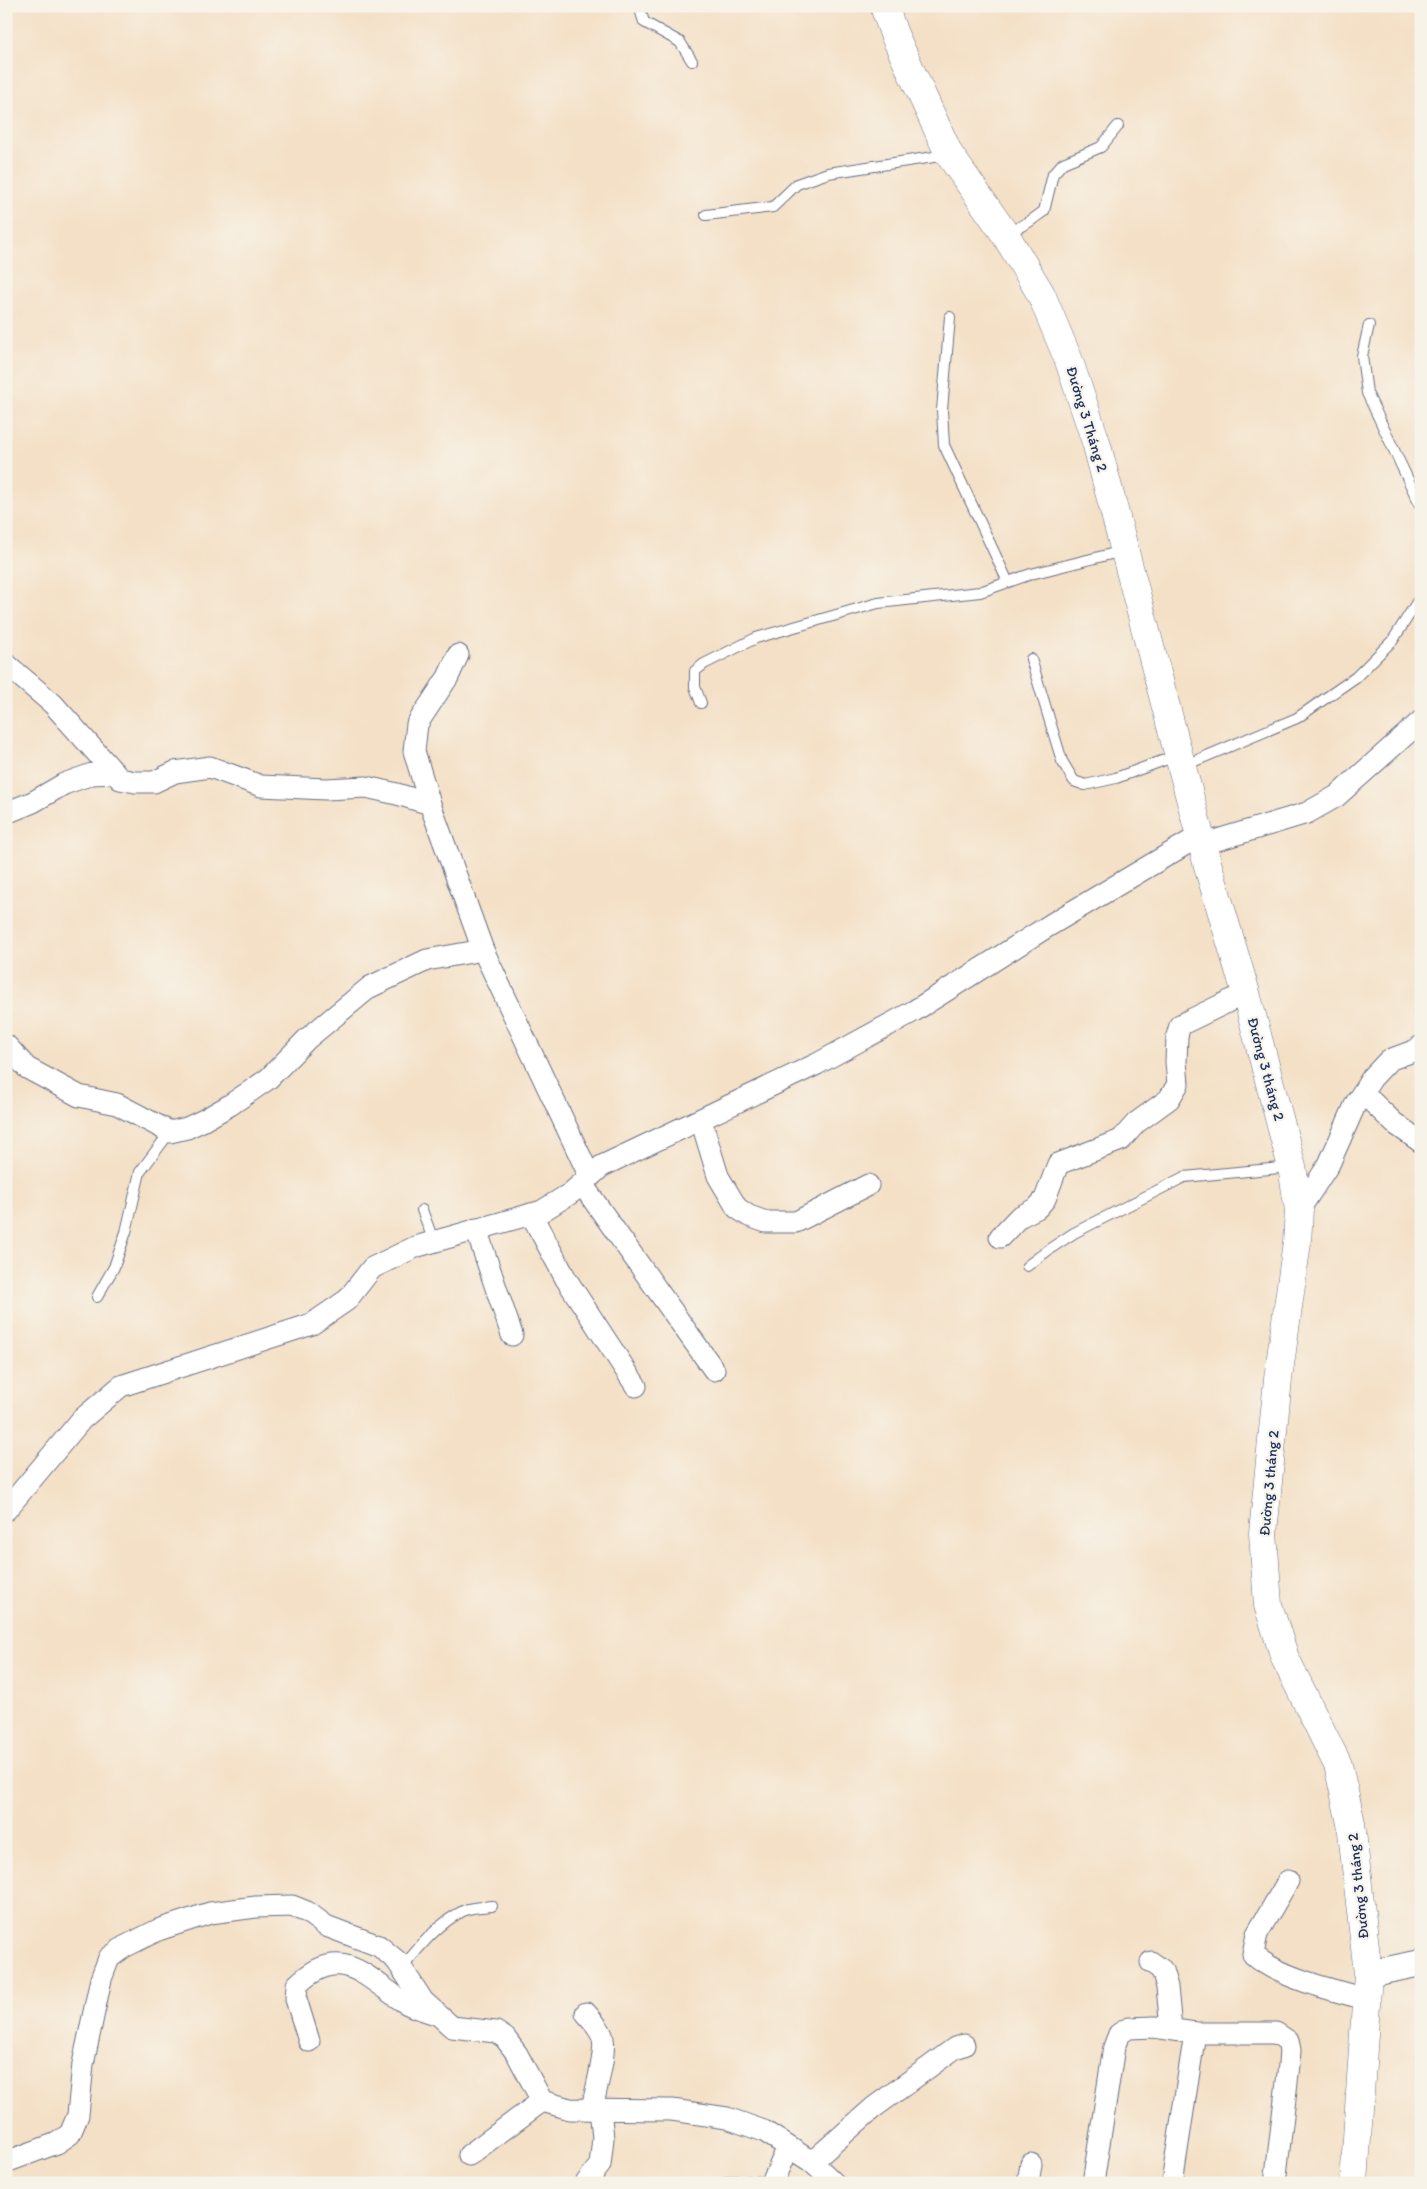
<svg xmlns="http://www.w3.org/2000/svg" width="1427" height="2189" viewBox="0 0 1427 2189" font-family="Itim,sans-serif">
	<rect width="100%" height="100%" fill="#f7f3e8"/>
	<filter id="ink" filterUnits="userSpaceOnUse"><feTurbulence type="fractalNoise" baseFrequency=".02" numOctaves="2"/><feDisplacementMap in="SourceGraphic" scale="10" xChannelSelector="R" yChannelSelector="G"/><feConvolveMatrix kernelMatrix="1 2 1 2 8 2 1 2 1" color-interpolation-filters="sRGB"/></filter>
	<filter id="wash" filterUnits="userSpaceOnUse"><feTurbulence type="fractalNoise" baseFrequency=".0096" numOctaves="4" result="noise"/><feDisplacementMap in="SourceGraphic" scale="20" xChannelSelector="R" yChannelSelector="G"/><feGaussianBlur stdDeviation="1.12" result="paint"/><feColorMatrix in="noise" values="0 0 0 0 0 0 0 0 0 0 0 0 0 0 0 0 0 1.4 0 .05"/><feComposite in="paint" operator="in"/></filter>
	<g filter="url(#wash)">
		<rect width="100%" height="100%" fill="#f4e0c6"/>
	</g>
	<g filter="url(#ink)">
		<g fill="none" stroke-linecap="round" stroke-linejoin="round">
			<defs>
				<g id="service">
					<polyline points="639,6 644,22 680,42 692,61"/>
					<polyline points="706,215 773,207 797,184 828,173 947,155"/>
					<polyline points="1006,234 1029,222 1044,211 1053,174 1063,163 1101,147 1118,126"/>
					<polyline points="950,317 942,410 944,445 1008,582"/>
					<polyline points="1369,325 1362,356 1367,393 1421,507"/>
					<polyline points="1031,659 1062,761 1074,781 1085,785 1116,778 1178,755"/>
					<polyline points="701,703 695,687 695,671 704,664 756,638 878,603 980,592 1031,574 1123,551"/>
					<polyline points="1183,766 1297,718 1356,677 1393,640 1421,596"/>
					<polyline points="422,1210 434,1242"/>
					<polyline points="1027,1266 1051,1248 1074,1233 1184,1177 1291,1167"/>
					<polyline points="97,1297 114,1267 126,1232 140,1172 170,1132"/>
					<path d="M402 1968C419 1947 439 1922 465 1910 472 1907 483 1907 492 1906"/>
					<polyline points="725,2183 732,2181 772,2182"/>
				</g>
				<g id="minor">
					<polyline points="458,655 448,677 417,724 414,751 430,804 483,950 590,1177"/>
					<polyline points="6,664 53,704 120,779 135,782 154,782 175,772 210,767 261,786 326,789 366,787 397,794 430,804"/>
					<polyline points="6,813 33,802 64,784 92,774 114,773"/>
					<polyline points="1204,844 1307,813 1337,796 1421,721"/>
					<polyline points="6,1045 27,1068 79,1096 117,1104 170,1132 187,1128 204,1120 230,1105 268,1079 307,1039 370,987 427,960 483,950"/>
					<polyline points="1363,1093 1394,1123 1421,1142"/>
					<polyline points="701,1120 718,1176 737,1208 749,1216 766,1222 796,1222 868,1185"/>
					<polyline points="582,1184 714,1370"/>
					<polyline points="1299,1210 1329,1164 1356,1103 1372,1078 1389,1060 1416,1050 1421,1046"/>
					<polyline points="531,1214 566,1279 636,1386"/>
					<polyline points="476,1229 512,1335"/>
					<polyline points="1000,1237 1019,1217 1037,1208 1045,1199 1058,1164 1121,1140 1136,1123 1169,1099 1178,1084 1176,1062 1177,1036 1180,1025 1246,993"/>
					<polyline points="6,1510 82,1419 121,1386 312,1324 347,1300 372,1268 415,1247 542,1211 571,1193 602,1166 817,1064 914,1011 1050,925 1201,835"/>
					<path d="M1288 1881 1257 1934 1253 1954C1274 1976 1336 1991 1366 1999"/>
					<polyline points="1151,1962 1162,1970 1167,1987 1171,2029"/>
					<path d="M586 2013C592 2020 599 2027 602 2035 608 2049 595 2092 592 2109"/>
					<path d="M309 2041 296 1999 297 1985C341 1942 365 1977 404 2002 412 2007 424 2010 433 2013"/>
					<polyline points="469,2155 542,2101"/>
					<polyline points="6,2162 57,2143 70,2134 78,2115 83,2064 101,1979 109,1958 124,1947 158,1930 210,1913 256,1907 292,1906 307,1912 326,1926 379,1946 397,1961 423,2001 452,2027 496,2032 505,2038 517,2054 542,2101 570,2109 672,2110 727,2118 764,2131 812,2162 834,2183"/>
					<polyline points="812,2162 873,2108 955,2048 964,2045"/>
					<polyline points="586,2183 600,2165 603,2138 600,2109"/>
					<polyline points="772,2183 788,2147"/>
					<polyline points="1028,2183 1031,2164"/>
					<polyline points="1093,2183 1114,2047 1119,2034 1129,2028 1154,2027 1195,2033 1276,2033 1288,2041 1290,2050 1289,2065 1275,2183"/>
					<polyline points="1172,2183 1195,2033"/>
				</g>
				<polyline id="tertiary" points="1368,1974 1421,1963"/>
				<polyline id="secondary" points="884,6 894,34 949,154 1005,234 1041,294 1069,361 1096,442 1208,866 1246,993 1292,1167 1299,1210 1297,1242 1278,1379 1263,1533 1268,1605 1285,1658 1338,1765 1351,1823 1368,1974 1354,2183"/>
			</defs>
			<use href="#service" stroke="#676d82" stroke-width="12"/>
			<use href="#minor" stroke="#676d82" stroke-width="23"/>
			<use href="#tertiary" stroke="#676d82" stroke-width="28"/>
			<use href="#secondary" stroke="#676d82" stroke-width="29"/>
			<use href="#service" stroke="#fff" stroke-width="10"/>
			<use href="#minor" stroke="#fff" stroke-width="21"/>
			<use href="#tertiary" stroke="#fff" stroke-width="26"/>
			<use href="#secondary" stroke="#fff" stroke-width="28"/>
		</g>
	</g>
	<g text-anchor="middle" stroke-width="4.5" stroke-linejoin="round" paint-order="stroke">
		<g font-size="15" fill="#1b2f5e" stroke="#f7f3e8">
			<text transform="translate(1087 419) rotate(73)" y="5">Đường 3 Tháng 2</text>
			<text transform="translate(1266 1069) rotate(75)" y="5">Đường 3 tháng 2</text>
			<text transform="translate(1269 1483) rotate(-85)" y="5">Đường 3 tháng 2</text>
			<text transform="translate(1358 1886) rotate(-96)" y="5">Đường 3 tháng 2</text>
		</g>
	</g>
	<rect width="1427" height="2189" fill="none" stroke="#f7f3e8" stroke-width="25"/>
</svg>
